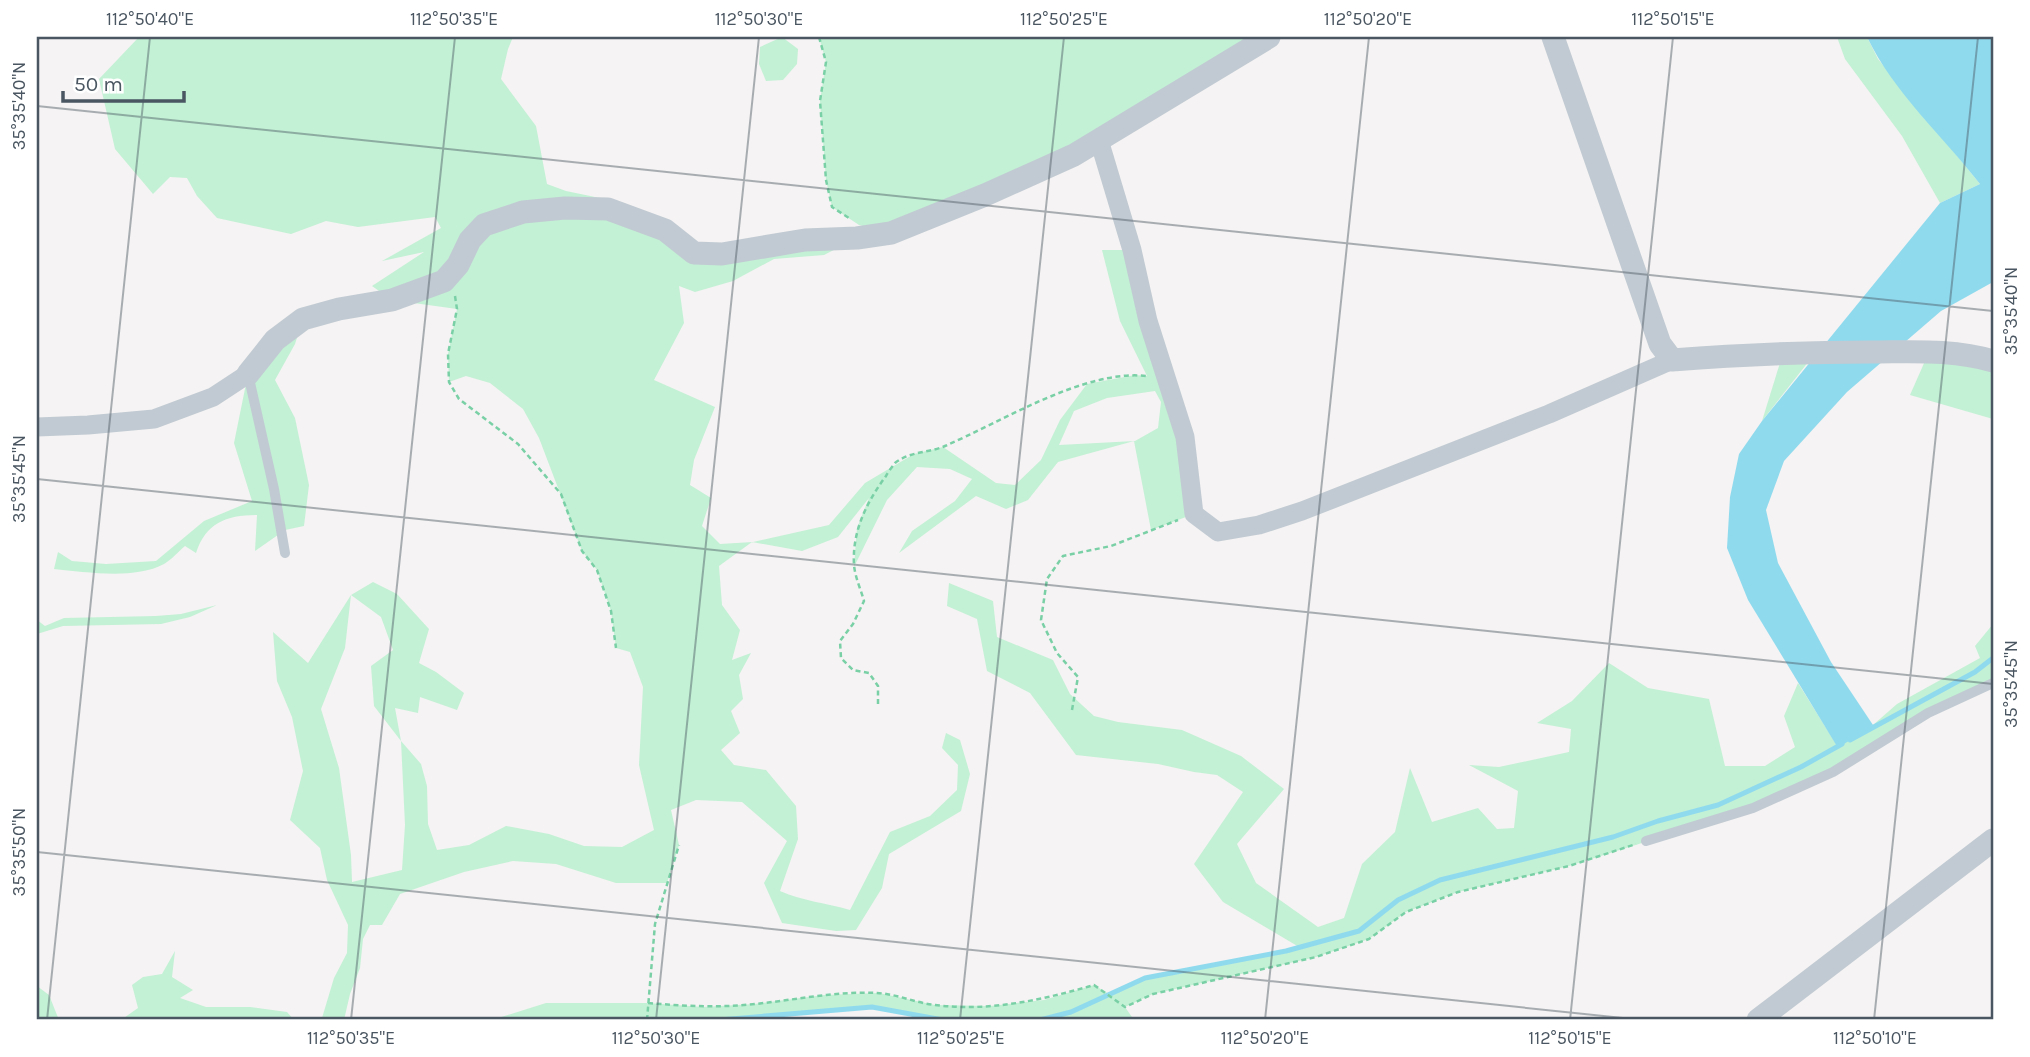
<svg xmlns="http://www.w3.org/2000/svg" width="2030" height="1057" viewBox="0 0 2030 1057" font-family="Karla,sans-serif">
	<rect width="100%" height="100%" fill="#f5f3f3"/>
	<g fill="#c3f1d5" fill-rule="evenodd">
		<path d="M146 37H513L508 49 501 79 536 126 547 184 566 191 624 203 694 253 857 238 824 255 774 259 733 281 695 292 679 286 684 323 654 380 715 407 694 460 690 485 711 498 702 526 720 544 753 542 829 525 865 483 914 454 943 447 996 483 1015 485 1041 460 1060 420 1087 384 1135 375 1147 376 1120 321 1102 250H1132L1194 514 1151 530 1134 441 1058 462 1028 500 1006 509 976 496 899 553 912 531 955 501 972 479 950 469 917 467 887 500 854 567 857 528 869 498 838 537 802 551 752 542 719 566 722 605 740 630 732 660 751 653 739 675 743 699 731 711 740 733 721 750 734 765 766 770 796 806 798 839 780 891C803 901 826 903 850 910L890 832 930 816 957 790 958 765 942 748 946 733 960 740 970 774 961 811 889 854 882 888 856 930 836 931 782 923 764 883 787 841 742 802 696 800 671 810 679 845 667 883H616L556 864 513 861 464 872 400 894 382 925H370L363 939 360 968 350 994 344 1020 322 1018 334 978 347 953 348 925 327 880 320 848 290 820 303 771 292 717 277 681 273 632 308 663 351 595 373 582 397 594 429 629 419 663 436 672 464 693 457 710 420 697 418 713 395 708 401 741 421 764 427 786 428 824 437 850 469 845 506 826 549 834 584 846 622 847 654 830 639 765 643 687 630 652 616 648 611 611 597 570 582 551 539 438 523 409 490 383 466 376 449 382 448 354 457 309 392 300 372 286 424 252 382 261 441 228 435 217 358 227 326 221 291 234 217 218 197 196 187 178 170 177 153 194 115 149 99 79 138 38ZM1155 391 1161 402 1158 428 1135 441 1059 445 1074 411 1107 398ZM351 595 381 617 393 650 371 666 374 706 401 741 405 825 402 870 352 882 351 855 339 768 321 709 345 648Z"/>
		<polygon points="782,37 798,49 797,64 783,80 766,81 759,64 760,47"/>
		<polygon points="819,37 1269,37 1074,155 891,233 859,225 832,207 826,180 820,101 826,62"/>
		<polygon points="1837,37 1867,37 1878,59 1980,184 1940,203 1902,136 1845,59"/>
		<path d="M303 319 295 344 275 380 295 418 309 485 304 526 285 530 255 551 257 515C226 515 206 523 196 553L185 546C178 552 171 560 164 564 134 580 86 572 54 569L58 552 72 561 106 564 156 561 204 521 252 501 234 443 248 374Z"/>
		<polygon points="1816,352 1762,421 1783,353"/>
		<polygon points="1929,352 1993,361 1993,419 1910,395"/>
		<polygon points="949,583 993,601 997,637 1053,660 1070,694 1094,716 1118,722 1182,730 1241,756 1284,789 1237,844 1256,883 1318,927 1344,918 1362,864 1395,832 1410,768 1432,822 1478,808 1497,829 1514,828 1518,791 1469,765 1499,767 1569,752 1571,729 1537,723 1572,701 1609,663 1648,688 1709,699 1725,766 1765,766 1795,747 1784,716 1798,683 1838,747 1873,725 1897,704 1980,658 1975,646 1993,624 1993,683 1928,713 1833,772 1753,808 1569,866 1458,892 1406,912 1369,939 1316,957 1153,994 1125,1007 1134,1020 943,1020 872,1007 719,1020 492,1020 546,1003 648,1003 703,1007 754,1004 824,995 879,993 935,1005 990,1006 1044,1000 1094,985 1109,994 1145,978 1299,947 1223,902 1194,864 1243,792 1217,775 1194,772 1158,764 1076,755 1030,693 987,671 977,619 947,606"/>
		<polygon points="217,605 190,617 161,624 63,626 37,634 37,620 45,626 64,618 156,616 181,614"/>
		<polygon points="175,951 172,977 193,990 180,998 206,1007 250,1007 287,1012 294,1020 121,1020 138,1008 132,985 143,977 162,974"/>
		<polygon points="37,986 49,995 59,1020 37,1020"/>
	</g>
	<path fill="#90daee" d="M1867 37H1993V282L1941 311 1847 392 1784 461 1766 510 1778 563 1831 662 1873 725 1838 748 1748 600 1727 548 1730 497 1739 454 1762 421 1940 203 1980 184C1942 135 1894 93 1867 37Z"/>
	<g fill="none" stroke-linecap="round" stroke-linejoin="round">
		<g stroke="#90daee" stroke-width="5">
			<polyline points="1850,740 1975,672 1993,658"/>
			<polyline points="719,1020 872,1007 943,1020"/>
			<polyline points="1040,1020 1071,1012 1145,978 1286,951 1359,931 1398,900 1440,880 1613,837 1658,821 1718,805 1801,767 1842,744"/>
		</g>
		<g stroke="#7ad0a6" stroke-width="2.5" stroke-dasharray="5 3.5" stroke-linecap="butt">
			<polyline points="819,37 826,62 820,101 826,180 832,207 849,218"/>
			<polyline points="455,296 457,309 448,354 449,382 459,399 518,444 561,494 582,551 597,570 611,611 616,648"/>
			<path d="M878 704V686L869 673 853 670 841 658 840 641 853 624 864 601C861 590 855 577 854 565 852 532 866 503 886 476 888 472 892 467 895 463 910 451 929 453 945 446 1001 422 1085 369 1146 376"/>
			<polyline points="1072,710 1078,677 1057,653 1041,620 1047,579 1063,556 1111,546 1178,520"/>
			<path d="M648 1003C684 1006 719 1008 755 1004 795 1000 836 991 877 993 897 994 916 1003 935 1005 989 1012 1042 1000 1094 985L1125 1007 1153 994 1316 957 1369 939 1406 912 1458 892 1569 866 1636 844"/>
			<polyline points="647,1020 655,924 679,845"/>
		</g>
		<g stroke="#c1cad2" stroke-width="10">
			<polyline points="248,374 274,489 285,553"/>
			<polyline points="1646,841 1753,808 1833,772 1928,713 1993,683"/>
		</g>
		<g stroke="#c1cad2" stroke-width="19">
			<polyline points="1099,140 1132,250 1148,321 1185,437 1194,514 1218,532 1259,525 1302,511 1549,414 1672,360"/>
			<polyline points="37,427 88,425 154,419 213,397 248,374"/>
		</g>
		<g stroke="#c1cad2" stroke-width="23">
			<path d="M1553 37 1660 344 1672 360C1738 355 1804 352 1871 352 1912 352 1953 349 1993 361"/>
			<polyline points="248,374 275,340 303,319 339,309 392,300 444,281 458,265 470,240 484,225 523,212 565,208 608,209 665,230 694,253 722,254 805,240 857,238 891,233 985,195 1074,155 1269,37"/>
			<polyline points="1758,1020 1993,840"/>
		</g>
	</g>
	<path fill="none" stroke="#4a5661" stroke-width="2" stroke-opacity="0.45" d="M37 106 1993 311M37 479 1993 684M37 852 1642 1020M47 1020 150 37M351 1020 455 37M656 1020 759 37M960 1020 1064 37M1265 1020 1369 37M1570 1020 1673 37M1874 1020 1978 37"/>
	<rect width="2030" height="1057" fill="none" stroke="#ffffff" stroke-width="77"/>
	<path d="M63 91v10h121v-10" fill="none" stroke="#4a5661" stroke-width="3.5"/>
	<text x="74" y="91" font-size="21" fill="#4a5661" stroke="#ffffff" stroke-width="5" paint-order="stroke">50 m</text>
	<rect x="38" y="38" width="1954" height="980" fill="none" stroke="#4a5661" stroke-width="2.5"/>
	<g font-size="18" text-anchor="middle" fill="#4a5661">
		<text x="150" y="25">112°50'40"E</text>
		<text x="454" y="25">112°50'35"E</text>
		<text x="759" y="25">112°50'30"E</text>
		<text x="1064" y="25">112°50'25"E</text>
		<text x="1368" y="25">112°50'20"E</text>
		<text x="1673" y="25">112°50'15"E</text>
		<text transform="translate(19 106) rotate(-90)" y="6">35°35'40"N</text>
		<text transform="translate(2011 311) rotate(-90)" y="6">35°35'40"N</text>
		<text transform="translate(19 479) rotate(-90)" y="6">35°35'45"N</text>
		<text transform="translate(2011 684) rotate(-90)" y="6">35°35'45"N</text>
		<text transform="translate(19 852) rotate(-90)" y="6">35°35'50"N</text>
		<text x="351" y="1044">112°50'35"E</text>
		<text x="656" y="1044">112°50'30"E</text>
		<text x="961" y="1044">112°50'25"E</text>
		<text x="1265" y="1044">112°50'20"E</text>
		<text x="1570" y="1044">112°50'15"E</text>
		<text x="1875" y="1044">112°50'10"E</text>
	</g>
</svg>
